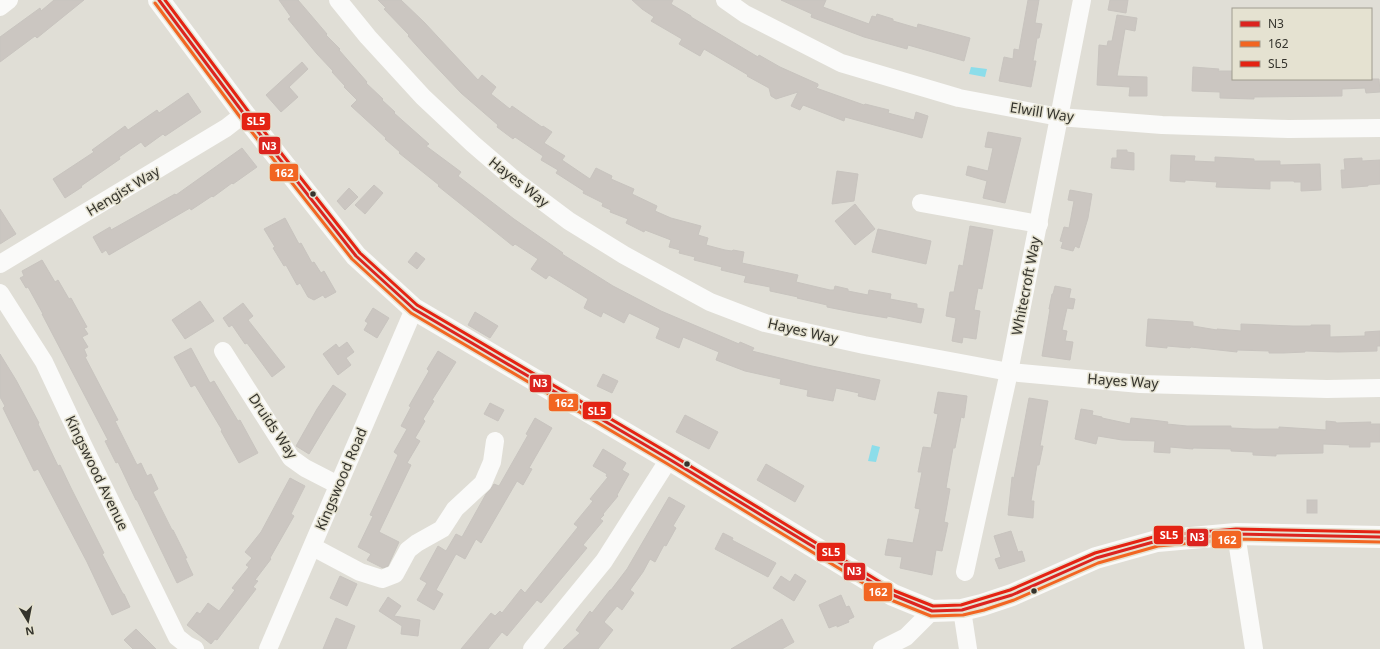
<svg xmlns="http://www.w3.org/2000/svg" width="1380" height="649" viewBox="0 0 1380 649" font-family="'Noto Sans',sans-serif">
	<rect width="100%" height="100%" fill="#e0ded6"/>
	<g fill="#8cddea">
		<polygon points="971,67 987,69 985,77 969,74"/>
		<polygon points="872,445 880,447 876,462 868,461"/>
	</g>
	<g fill="#cbc6c1" stroke="#c8c4bf">
		<polygon points="54,0 84,0 37,38 35,36 0,62 0,37 40,8 41,11"/>
		<polygon points="279,0 298,0 327,34 326,35 340,49 339,50 367,82 366,83 383,99 382,100 395,112 394,113 429,144 426,146 461,172 458,176 514,219 563,253 562,254 613,286 661,311 739,344 740,342 754,348 752,351 812,366 880,380 875,400 858,396 859,393 836,388 833,401 807,396 808,390 780,384 781,379 745,371 716,360 719,352 683,337 679,348 656,338 660,328 629,313 624,323 603,312 601,317 584,308 588,299 549,275 546,279 531,269 538,259 515,244 513,246 438,186 439,185 399,153 400,152 385,139 386,138 351,106 357,100 344,87 345,86 332,72 333,71 317,54 288,19 291,17"/>
		<polygon points="378,0 401,0 424,22 478,80 482,75 496,87 491,94 510,109 512,106 542,127 543,126 552,132 544,143 565,156 562,160 590,179 596,168 612,176 611,179 634,189 632,194 657,206 655,211 671,218 701,226 698,235 708,238 706,245 725,250 732,251 733,250 744,252 742,263 798,275 796,282 830,290 834,290 835,286 848,289 848,291 868,295 869,290 891,294 890,299 917,304 917,308 924,309 921,323 887,316 887,318 857,313 827,307 827,305 797,298 798,297 770,291 770,287 744,282 746,276 721,270 722,267 694,260 695,257 679,253 680,250 669,247 671,240 645,230 644,232 626,223 628,219 610,212 611,210 602,206 603,203 583,193 584,191 556,173 558,170 541,160 543,156 515,137 513,139 497,127 498,125 461,93 426,56 408,36 409,35 384,9 386,8"/>
		<polygon points="632,0 673,0 671,4 691,16 691,17 758,57 759,55 780,67 818,84 818,86 816,88 864,105 865,104 889,110 888,113 914,120 916,112 928,116 922,138 845,117 844,121 803,105 800,110 791,106 798,92 776,99 771,96 769,88 747,76 748,75 704,49 700,56 679,44 682,39 651,21 654,17 642,9"/>
		<polygon points="781,0 826,0 823,7 869,24 872,16 876,17 877,14 893,19 893,21 917,28 918,24 970,38 964,61 908,45 907,49 864,37 811,17 812,14"/>
		<polygon points="1028,0 1039,0 1035,23 1042,24 1039,38 1037,38 1033,61 1036,61 1031,87 999,81 1004,57 1013,59 1014,49 1019,50"/>
		<polygon points="1110,0 1128,0 1126,13 1108,10"/>
		<polygon points="1117,15 1137,18 1135,31 1125,29 1117,76 1147,77 1147,96 1129,96 1130,87 1097,85 1099,45 1107,46 1108,41 1112,41"/>
		<polygon points="302,62 308,69 289,87 298,97 281,112 266,95"/>
		<polygon points="1193,67 1219,69 1218,71 1233,71 1233,79 1379,79 1380,92 1366,93 1365,88 1342,89 1342,96 1254,97 1254,99 1220,98 1220,92 1192,91"/>
		<polygon points="188,93 201,112 165,136 163,134 145,147 141,142 119,157 120,159 81,186 82,187 65,198 53,179 94,152 92,150 125,126 128,130 157,110 159,113"/>
		<polygon points="988,132 1021,138 1005,203 983,198 987,181 966,175 968,166 988,171 993,148 985,147"/>
		<polygon points="242,148 257,167 233,184 232,183 213,197 212,196 191,210 190,208 109,255 106,250 102,253 93,237 110,227 111,230 175,194 176,195"/>
		<polygon points="1117,150 1127,150 1127,152 1134,153 1134,170 1111,168 1112,158 1117,158"/>
		<polygon points="1171,155 1195,156 1194,161 1215,162 1215,157 1254,159 1254,161 1280,161 1280,165 1320,164 1321,190 1301,191 1301,182 1294,182 1294,181 1270,181 1270,189 1216,187 1217,182 1185,180 1185,182 1170,181"/>
		<polygon points="1362,158 1362,161 1380,160 1380,184 1368,185 1368,186 1342,188 1341,170 1345,170 1344,159"/>
		<polygon points="837,171 858,174 854,201 832,204"/>
		<polygon points="374,185 383,193 365,214 355,205"/>
		<polygon points="349,188 358,197 345,210 337,201"/>
		<polygon points="1070,190 1092,194 1088,218 1079,248 1075,246 1073,251 1061,248 1063,242 1060,241 1064,227 1069,228 1074,201 1068,200"/>
		<polygon points="855,204 875,229 855,245 835,221"/>
		<polygon points="0,209 16,234 0,244"/>
		<polygon points="285,218 299,244 301,243 312,263 314,262 321,273 324,271 336,292 325,298 323,295 314,300 308,297 300,283 297,285 286,265 284,266 273,248 275,247 264,229"/>
		<polygon points="970,226 993,230 982,289 978,288 974,310 980,311 976,339 963,337 962,343 952,341 956,318 946,316 950,292 954,292 959,265 963,266"/>
		<polygon points="878,229 931,241 926,264 872,252"/>
		<polygon points="416,252 425,259 417,269 408,262"/>
		<polygon points="42,260 55,282 58,280 69,299 71,298 87,327 84,328 88,334 82,337 88,347 84,349 87,356 85,357 118,420 115,421 137,465 141,463 147,476 151,474 158,489 153,492 172,530 173,530 187,558 185,558 193,575 177,583 137,500 136,500 118,462 116,463 105,441 108,440 42,314 43,314 28,287 26,288 20,278 24,276 22,271"/>
		<polygon points="1055,286 1071,289 1069,298 1075,299 1073,309 1067,308 1062,330 1067,331 1065,341 1073,342 1070,360 1042,356 1050,309 1049,309 1052,294 1053,294"/>
		<polygon points="200,301 214,321 185,339 172,320"/>
		<polygon points="243,303 253,316 248,320 285,367 272,377 247,343 245,344 232,325 229,327 223,318"/>
		<polygon points="373,308 389,318 377,338 364,330 368,323 365,321"/>
		<polygon points="475,312 498,326 490,338 468,325"/>
		<polygon points="1148,319 1193,322 1193,326 1217,330 1217,329 1241,331 1241,324 1293,326 1311,326 1311,325 1330,325 1330,337 1365,336 1365,332 1380,331 1380,346 1377,346 1377,351 1338,352 1305,351 1305,352 1283,353 1269,353 1269,351 1237,350 1237,352 1191,347 1190,348 1167,346 1167,348 1146,346"/>
		<polygon points="347,342 354,352 346,358 351,365 338,375 323,354 336,344 339,348"/>
		<polygon points="191,348 210,383 214,381 238,421 240,420 258,453 239,463 221,431 222,430 195,385 191,387 174,357"/>
		<polygon points="438,351 456,362 432,400 434,401 423,419 425,421 415,438 420,441 407,463 411,465 379,532 399,542 388,566 383,568 367,560 371,554 358,547 373,516 370,515 398,455 394,452 407,429 401,426 411,407 409,406 429,371 427,369"/>
		<polygon points="0,354 16,380 39,423 38,424 58,466 60,465 71,488 104,553 102,554 123,594 124,594 130,607 112,615 87,562 38,469 34,471 3,408 5,406 0,397"/>
		<polygon points="603,374 618,381 612,393 597,386"/>
		<polygon points="333,385 346,394 327,424 309,454 296,446 317,409"/>
		<polygon points="938,392 967,396 964,418 961,417 955,448 953,448 946,488 950,489 944,522 948,523 942,551 936,550 932,575 900,568 902,557 885,555 888,539 913,543 920,509 915,508 922,472 918,472 923,447 931,448 938,414 934,413"/>
		<polygon points="1029,398 1048,401 1040,446 1043,446 1039,465 1037,465 1031,501 1034,501 1033,518 1008,515 1012,477 1014,478"/>
		<polygon points="490,403 504,410 498,421 484,414"/>
		<polygon points="1081,409 1093,411 1092,415 1102,417 1102,418 1130,424 1131,418 1152,420 1168,422 1167,424 1187,426 1231,426 1231,428 1253,429 1279,429 1279,427 1326,430 1326,421 1336,422 1336,423 1371,422 1370,424 1380,424 1380,442 1370,442 1370,447 1349,447 1350,445 1323,444 1323,453 1276,454 1276,456 1253,455 1253,452 1231,451 1231,449 1193,448 1193,449 1170,447 1170,453 1154,452 1155,441 1122,440 1098,436 1096,444 1075,439"/>
		<polygon points="685,415 718,432 709,449 676,432"/>
		<polygon points="535,418 552,428 529,468 532,469 523,485 517,481 481,543 476,539 465,559 456,554 436,590 443,594 434,610 417,600 427,583 420,579 438,546 446,551 456,534 462,537 486,494 490,490 494,484 499,486 528,435 526,434"/>
		<polygon points="603,449 626,463 622,470 629,474 617,495 618,496 603,514 604,515 600,519 603,521 583,545 587,548 541,603 537,600 507,636 502,632 488,649 461,649 491,613 495,616 500,611 502,613 521,589 525,593 578,527 574,524 593,501 590,499 608,477 606,476 607,474 593,466"/>
		<polygon points="766,464 804,486 795,502 757,480"/>
		<polygon points="290,478 305,486 291,514 294,516 270,558 271,559 255,580 258,581 253,587 256,589 217,640 215,639 211,644 187,625 197,612 200,614 208,603 219,611 235,590 232,588 249,567 246,565 252,558 245,552 261,532"/>
		<polygon points="669,497 685,506 673,526 676,528 666,546 664,545 655,562 650,559 643,572 630,590 634,593 622,610 617,606 604,622 613,630 598,649 563,649 580,633 576,630 590,611 592,613 610,590 611,590 627,569"/>
		<rect x="1307" y="500" width="10" height="13"/>
		<polygon points="1011,531 1018,552 1022,551 1025,561 999,569 995,559 1001,557 994,536"/>
		<polygon points="723,533 733,538 732,540 776,563 768,577 715,549"/>
		<polygon points="795,574 806,581 794,601 773,588 781,576 790,582"/>
		<polygon points="340,576 357,584 347,606 330,598"/>
		<polygon points="841,595 846,607 849,606 854,617 848,620 849,622 837,627 837,625 829,628 819,605"/>
		<polygon points="388,597 401,606 394,616 420,620 418,636 401,634 402,626 379,611"/>
		<polygon points="336,618 355,626 346,649 323,649"/>
		<polygon points="782,619 794,642 782,649 731,649"/>
		<polygon points="136,629 156,649 133,649 124,640"/>
	</g>
	<g fill="none" stroke-linecap="round" stroke-linejoin="round">
		<g stroke="#fafaf9" stroke-width="18">
			<polyline points="338,0 368,37 423,97 473,144 517,182 569,221 624,255 710,302 765,323 864,345 1009,372 1140,384 1327,389 1380,388"/>
			<polyline points="725,0 745,14 841,63 959,98 1059,117 1162,125 1289,129 1380,128"/>
			<polyline points="0,7 9,0"/>
			<polyline points="921,203 1039,224"/>
			<polyline points="0,264 226,128 244,114"/>
			<polyline points="0,293 44,362 83,445 177,637 187,645 195,649"/>
			<polyline points="223,351 291,458 305,468 338,485"/>
			<polyline points="1236,534 1254,649"/>
			<polyline points="313,547 360,572 382,579 395,574 408,550 417,543 442,529 455,509 483,483 492,462 495,441"/>
			<polyline points="965,572 1009,372 1082,0"/>
			<polyline points="962,610 968,649"/>
			<polyline points="268,649 414,309"/>
			<polyline points="532,649 604,561 669,459"/>
			<polyline points="882,649 906,637 932,611"/>
		</g>
		<polyline stroke="#fafaf9" stroke-width="22" points="159,0 244,114 356,256 414,309 669,459 893,595 932,611 962,610 982,605 1012,595 1096,558 1157,541 1236,534 1380,537"/>
		<defs>
			<polyline id="bus-1" points="159,0 244,114 356,256 414,309 669,459 893,595 932,611 962,610 1012,595 1096,558 1157,541 1236,534 1380,537"/>
			<polyline id="bus-2" points="155,3 240,117 352,259 411,313 666,463 891,600 931,616 963,615 984,610 1014,600 1098,563 1158,546 1236,539 1380,542"/>
			<polyline id="bus-3" points="165,0 248,111 360,253 417,305 672,455 895,591 933,606 961,605 1010,590 1095,553 1157,536 1236,529 1380,532"/>
		</defs>
		<use href="#bus-1" stroke="#e5e2d1" stroke-width="6"/>
		<use href="#bus-2" stroke="#e5e2d1" stroke-width="6"/>
		<use href="#bus-3" stroke="#e5e2d1" stroke-width="6"/>
		<use href="#bus-1" stroke="#dc241f" stroke-width="3"/>
		<use href="#bus-2" stroke="#f26522" stroke-width="3"/>
		<use href="#bus-3" stroke="#e42313" stroke-width="3"/>
	</g>
	<g fill="#35342d" stroke="#e5e2d1" stroke-width="1.5">
		<circle cx="313" cy="194" r="3.5"/>
		<circle cx="687" cy="464" r="3.5"/>
		<circle cx="1034" cy="591" r="3.5"/>
	</g>
	<g text-anchor="middle" stroke-width="3" stroke-linejoin="round" paint-order="stroke">
		<g font-size="14" fill="#35342d" stroke="#e5e2d1">
			<text transform="translate(1042 112) rotate(9)" y="5">Elwill Way</text>
			<text transform="translate(519 182) rotate(38)" y="5">Hayes Way</text>
			<text transform="translate(123 191) rotate(-31)" y="5">Hengist Way</text>
			<text transform="translate(1026 286) rotate(-79)" y="5">Whitecroft Way</text>
			<text transform="translate(803 331) rotate(13)" y="5">Hayes Way</text>
			<text transform="translate(1123 381) rotate(4)" y="5">Hayes Way</text>
			<text transform="translate(273 426) rotate(56)" y="5">Druids Way</text>
			<text transform="translate(97 473) rotate(64)" y="5">Kingswood Avenue</text>
			<text transform="translate(341 479) rotate(-67)" y="5">Kingswood Road</text>
		</g>
	</g>
	<g stroke="#e5e2d1" stroke-width="1.5">
		<rect x="241" y="112" width="30" height="19" rx="4" fill="#e42313"/>
		<rect x="258" y="136" width="23" height="19" rx="4" fill="#dc241f"/>
		<rect x="269" y="163" width="30" height="19" rx="4" fill="#f26522"/>
		<rect x="529" y="374" width="23" height="19" rx="4" fill="#dc241f"/>
		<rect x="548" y="393" width="31" height="19" rx="4" fill="#f26522"/>
		<rect x="582" y="401" width="30" height="19" rx="4" fill="#e42313"/>
		<rect x="1153" y="525" width="31" height="20" rx="4" fill="#e42313"/>
		<rect x="1186" y="528" width="23" height="19" rx="4" fill="#dc241f"/>
		<rect x="1211" y="530" width="31" height="19" rx="4" fill="#f26522"/>
		<rect x="816" y="542" width="30" height="20" rx="4" fill="#e42313"/>
		<rect x="843" y="562" width="23" height="19" rx="4" fill="#dc241f"/>
		<rect x="863" y="582" width="30" height="20" rx="4" fill="#f26522"/>
	</g>
	<g font-size="11" text-anchor="middle" font-weight="bold" fill="#fff">
		<text x="256" y="125">SL5</text>
		<text x="269" y="150">N3</text>
		<text x="284" y="177">162</text>
		<text x="540" y="387">N3</text>
		<text x="564" y="407">162</text>
		<text x="597" y="415">SL5</text>
		<text x="1169" y="539">SL5</text>
		<text x="1197" y="541">N3</text>
		<text x="1227" y="544">162</text>
		<text x="831" y="556">SL5</text>
		<text x="854" y="575">N3</text>
		<text x="878" y="596">162</text>
	</g>
	<rect x="1232" y="8" width="140" height="72" fill="#e5e2d1" stroke="#9f9c8f"/>
	<rect x="1240" y="21" width="20" height="6" fill="#dc241f" stroke="#9f9c8f"/>
	<text x="1268" y="28" font-size="12" fill="#35342d">N3</text>
	<rect x="1240" y="41" width="20" height="6" fill="#f26522" stroke="#9f9c8f"/>
	<text x="1268" y="48" font-size="12" fill="#35342d">162</text>
	<rect x="1240" y="61" width="20" height="6" fill="#e42313" stroke="#9f9c8f"/>
	<text x="1268" y="68" font-size="12" fill="#35342d">SL5</text>
	<g transform="translate(28 621) rotate(170)" stroke="#e5e2d1" stroke-width="3" paint-order="stroke">
	<path d="M0-3L7 15L0 10L-7 15Z" fill="#35342d"/>
	<text y="-6" font-size="11" font-weight="bold" text-anchor="middle" fill="#35342d">N</text>
	</g>
</svg>
